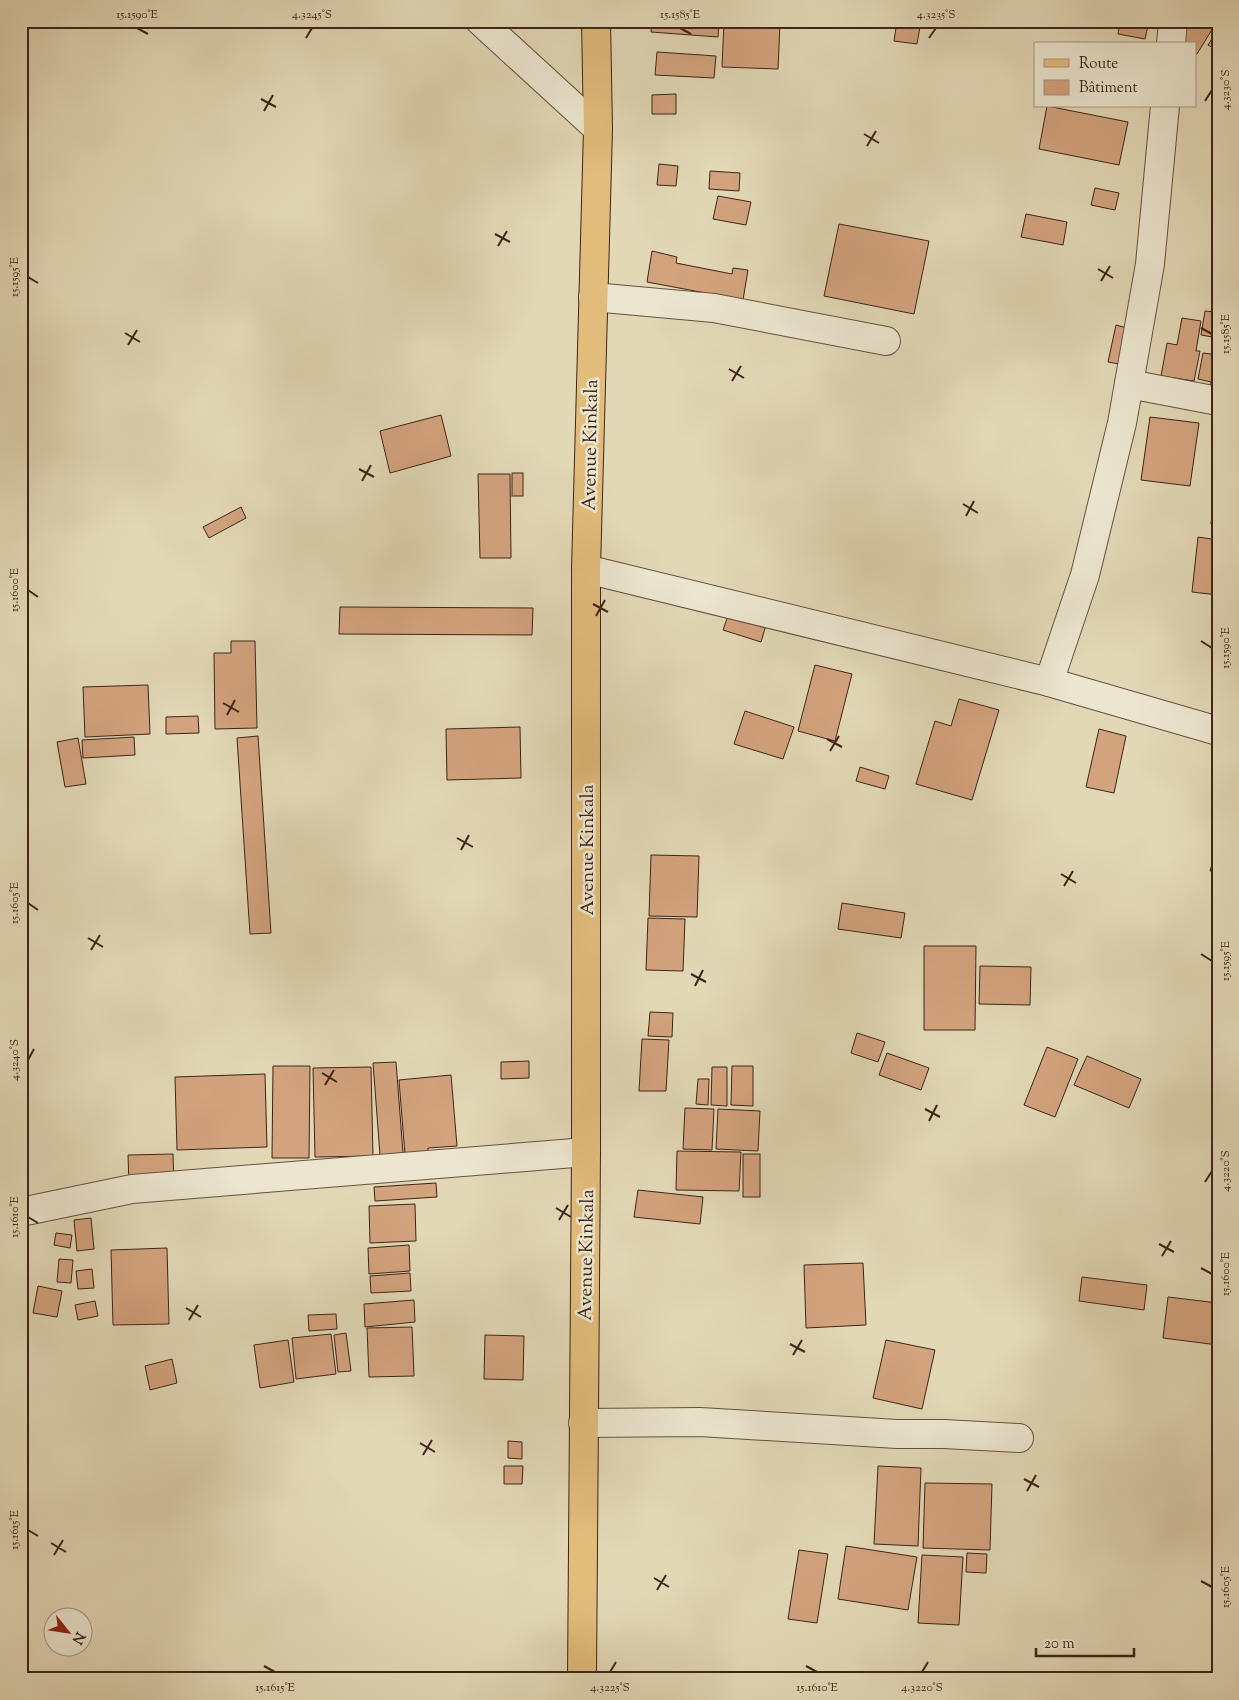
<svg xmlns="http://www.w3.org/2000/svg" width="1239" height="1700" viewBox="0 0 1239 1700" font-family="'Sorts Mill Goudy',serif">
	<rect width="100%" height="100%" fill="#e2d8b6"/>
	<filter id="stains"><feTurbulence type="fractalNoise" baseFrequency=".004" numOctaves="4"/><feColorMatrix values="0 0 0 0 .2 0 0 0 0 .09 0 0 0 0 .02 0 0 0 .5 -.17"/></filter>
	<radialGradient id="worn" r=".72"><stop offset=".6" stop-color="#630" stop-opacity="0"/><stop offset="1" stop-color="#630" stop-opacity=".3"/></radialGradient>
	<g fill="#d3a37e" stroke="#3d2419">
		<polygon points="652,21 719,21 718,37 651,32"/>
		<polygon points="724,21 780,23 778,69 722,67"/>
		<polygon points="897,21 921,21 917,44 894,41"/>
		<polygon points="1120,21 1149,21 1145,39 1118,34"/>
		<polygon points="1185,21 1214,21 1216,23 1197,54 1195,53 1195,44 1179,44"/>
		<polygon points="1218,29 1218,51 1208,45"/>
		<polygon points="657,52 716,56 714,78 655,75"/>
		<polygon points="676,94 676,114 652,114 652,95"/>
		<polygon points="1047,106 1128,122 1119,165 1039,149"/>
		<polygon points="659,164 678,166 676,186 657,185"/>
		<polygon points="710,171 740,173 739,191 709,189"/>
		<polygon points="1095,188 1119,193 1115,210 1091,205"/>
		<polygon points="718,196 751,202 746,225 713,219"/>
		<polygon points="1026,214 1067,222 1063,245 1021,237"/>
		<polygon points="839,224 929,241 914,314 824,296"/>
		<polygon points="652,251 677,257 676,263 732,274 733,268 748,270 743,300 647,282"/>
		<polygon points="1218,298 1218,338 1201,335 1205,311 1215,312"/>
		<polygon points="1182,318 1201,321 1196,351 1200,351 1194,381 1161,376 1167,343 1177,345"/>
		<polygon points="1116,325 1127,328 1119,364 1108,362"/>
		<polygon points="1203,353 1218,355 1218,388 1211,387 1211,382 1198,379"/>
		<polygon points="441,415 451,456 390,473 380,431"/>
		<polygon points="1150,417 1199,423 1190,486 1141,480"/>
		<rect x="512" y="473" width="11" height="23"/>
		<polygon points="478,474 510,474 511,558 480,558"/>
		<polygon points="1215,483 1218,483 1218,525 1211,524"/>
		<polygon points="241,507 246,518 209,538 203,527"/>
		<polygon points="1198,537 1218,540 1218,595 1192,592"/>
		<polygon points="340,607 533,608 532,635 339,634"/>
		<polygon points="729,613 766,625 761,642 723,630"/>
		<polygon points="231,641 255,641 257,728 215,729 214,653 231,653"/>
		<polygon points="815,665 852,674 835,741 798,731"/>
		<polygon points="148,685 150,734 85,737 83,687"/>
		<polygon points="959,699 999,710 972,800 916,784 935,721 951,726"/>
		<polygon points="745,711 794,727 783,759 734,744"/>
		<polygon points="198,716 199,733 166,734 166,717"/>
		<polygon points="520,727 521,778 447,780 446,729"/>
		<polygon points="1099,729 1126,736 1114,793 1086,787"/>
		<polygon points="258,736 271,933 250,934 237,738"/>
		<polygon points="134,737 135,755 83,758 82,740"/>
		<polygon points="78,738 86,784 65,787 57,742"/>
		<polygon points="860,767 889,776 885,789 856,781"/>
		<polygon points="1218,818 1218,835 1213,833"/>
		<polygon points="1218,845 1218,873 1210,871"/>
		<polygon points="651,855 699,856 697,917 649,916"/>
		<polygon points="842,903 905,913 901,938 838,929"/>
		<polygon points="648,918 685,919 683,971 646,970"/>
		<polygon points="924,946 976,946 975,1030 924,1030"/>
		<polygon points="980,966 1031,967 1030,1005 979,1004"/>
		<polygon points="650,1012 673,1013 672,1037 648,1036"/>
		<polygon points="857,1033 885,1042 878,1062 851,1053"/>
		<polygon points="642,1039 669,1040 666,1091 639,1091"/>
		<polygon points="1047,1047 1078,1059 1055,1117 1024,1105"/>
		<polygon points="887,1053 929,1068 921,1090 879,1075"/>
		<polygon points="1087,1056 1141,1079 1129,1108 1074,1085"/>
		<polygon points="529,1061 529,1078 501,1079 501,1062"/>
		<polygon points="396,1062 403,1153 380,1155 373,1063"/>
		<polygon points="273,1066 310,1066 309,1158 272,1158"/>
		<polygon points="732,1066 753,1066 753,1106 731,1105"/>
		<polygon points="371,1067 373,1156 315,1157 313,1068"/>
		<polygon points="712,1067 727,1067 727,1106 711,1105"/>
		<polygon points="265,1074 267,1147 177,1150 175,1077"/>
		<polygon points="451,1075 457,1146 428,1148 428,1154 405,1155 399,1080"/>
		<polygon points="698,1079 709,1079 708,1105 696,1104"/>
		<polygon points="685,1108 714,1109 712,1150 683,1149"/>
		<polygon points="718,1109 760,1111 758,1151 716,1149"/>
		<polygon points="677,1151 741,1152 739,1191 676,1190"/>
		<polygon points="173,1154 174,1184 129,1185 128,1155"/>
		<rect x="743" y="1154" width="17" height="43"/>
		<polygon points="436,1183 437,1197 375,1201 374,1187"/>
		<polygon points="638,1190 703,1197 700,1224 634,1217"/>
		<polygon points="415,1204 416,1241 370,1243 369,1206"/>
		<polygon points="91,1218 94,1249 77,1251 74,1220"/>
		<polygon points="56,1233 72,1235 70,1248 54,1245"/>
		<polygon points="409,1245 410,1271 369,1274 368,1248"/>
		<polygon points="167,1248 169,1324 113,1325 111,1250"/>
		<polygon points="59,1259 73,1260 71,1283 57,1282"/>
		<polygon points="863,1263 866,1325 806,1328 804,1265"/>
		<polygon points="92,1269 94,1288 78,1289 76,1271"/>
		<polygon points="410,1273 411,1291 371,1293 370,1276"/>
		<polygon points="1082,1277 1147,1285 1144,1310 1079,1301"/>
		<polygon points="38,1286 62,1291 57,1317 33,1313"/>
		<polygon points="1168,1297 1218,1303 1218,1345 1163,1338"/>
		<polygon points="414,1300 415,1322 365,1327 364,1304"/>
		<polygon points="95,1301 98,1316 78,1320 75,1305"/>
		<polygon points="336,1314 337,1329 309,1331 308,1315"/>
		<polygon points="412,1327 414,1376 369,1377 367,1328"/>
		<polygon points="346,1333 351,1371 338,1372 334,1335"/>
		<polygon points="331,1334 336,1374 296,1379 292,1338"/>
		<polygon points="485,1335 524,1336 523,1380 484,1379"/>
		<polygon points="288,1340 294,1382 260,1388 254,1345"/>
		<polygon points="886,1340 935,1350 922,1409 873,1398"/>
		<polygon points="172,1359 177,1383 150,1390 145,1366"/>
		<polygon points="508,1441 522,1442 522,1459 508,1458"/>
		<polygon points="504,1466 523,1466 522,1484 504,1484"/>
		<polygon points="878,1466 921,1468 918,1546 874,1544"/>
		<polygon points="925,1483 992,1484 990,1550 923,1548"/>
		<polygon points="846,1546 917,1557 908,1610 838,1599"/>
		<polygon points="799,1550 828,1554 817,1623 788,1619"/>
		<polygon points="967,1553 987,1554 986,1573 966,1572"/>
		<polygon points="922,1555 963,1557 959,1625 918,1623"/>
		<polygon points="788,1672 833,1679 786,1679"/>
	</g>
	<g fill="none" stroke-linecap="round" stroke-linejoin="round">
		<defs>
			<g id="minor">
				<polyline points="480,21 598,129"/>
				<polyline points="1171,44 1173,21"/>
				<polyline points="593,297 714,308 886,341"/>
				<polyline points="1129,384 1218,401"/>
				<polyline points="586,569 1049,682 1218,731"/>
				<polyline points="1049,682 1085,575 1122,423 1150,264 1165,106"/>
				<polyline points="21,1212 132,1189 586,1152"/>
				<polyline points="583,1423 700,1422 897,1434 944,1434 1019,1438"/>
			</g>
			<polyline id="primary" points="582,1679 586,1152 586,569 598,129 596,21"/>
		</defs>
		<use href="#minor" stroke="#665140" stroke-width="30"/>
		<use href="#primary" stroke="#3d2419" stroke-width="30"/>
		<use href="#minor" stroke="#ece6d0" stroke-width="28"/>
		<use href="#primary" stroke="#e1bc7b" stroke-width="28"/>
	</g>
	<path fill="none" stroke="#3d2419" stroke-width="2" d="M137 28 148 34M680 28 691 34M306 38 312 28M929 38 936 28M261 99 276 107M1205 101 1212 90M264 111 273 95M864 134 879 143M867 146 876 131M495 234 510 242M498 246 507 231M1098 269 1113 278M28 277 38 283M1101 281 1110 266M1201 328 1212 334M125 333 140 342M128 345 137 330M729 369 744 378M732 381 741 366M359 469 374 477M362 481 371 465M963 504 978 513M966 516 974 501M28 590 38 597M593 604 608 612M596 616 605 600M1201 641 1212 648M223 703 239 712M227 715 235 700M827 739 842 747M830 751 839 736M457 838 473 847M461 850 469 835M1061 874 1076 883M1064 886 1073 871M28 903 38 910M88 938 103 947M91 950 100 935M1201 954 1212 961M691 974 706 982M695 986 703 970M28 1060 34 1049M322 1073 337 1082M325 1085 334 1070M925 1109 940 1117M929 1121 937 1105M1205 1182 1212 1171M556 1208 571 1217M28 1217 38 1223M559 1220 568 1205M1159 1244 1174 1252M1162 1256 1171 1241M1201 1268 1212 1274M186 1308 201 1317M189 1320 198 1305M790 1344 805 1352M793 1355 802 1340M420 1443 435 1452M423 1455 432 1440M1024 1479 1039 1487M1027 1491 1036 1475M28 1530 38 1536M51 1543 66 1552M54 1555 63 1540M654 1578 669 1587M1201 1581 1212 1587M657 1590 666 1575M264 1666 275 1672M806 1666 817 1672M610 1672 616 1662M922 1672 928 1662"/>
	<g text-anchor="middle" stroke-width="5" stroke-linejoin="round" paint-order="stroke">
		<g font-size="19" fill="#3d2419" stroke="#ece6d0">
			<text transform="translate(589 445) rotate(-89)" y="7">Avenue Kinkala</text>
			<text transform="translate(586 850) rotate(-90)" y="7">Avenue Kinkala</text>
			<text transform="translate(585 1255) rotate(-89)" y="7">Avenue Kinkala</text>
		</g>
	</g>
	<rect width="1239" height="1700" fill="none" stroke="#e2d8b6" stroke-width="55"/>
	<rect x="1034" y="42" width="162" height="65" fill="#ece6d0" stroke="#a69887"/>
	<rect x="1044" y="59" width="25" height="8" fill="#e1bc7b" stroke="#a69887"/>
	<text x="1079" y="68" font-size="15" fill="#3d2419">Route</text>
	<rect x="1044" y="80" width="25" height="15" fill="#d3a37e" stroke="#a69887"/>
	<text x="1079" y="92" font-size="15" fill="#3d2419">Bâtiment</text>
	<g transform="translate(68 1632) rotate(120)"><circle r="24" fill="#ece6d0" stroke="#a69887"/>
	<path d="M0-4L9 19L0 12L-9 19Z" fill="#8f2418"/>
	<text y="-8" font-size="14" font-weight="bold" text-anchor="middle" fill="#3d2419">N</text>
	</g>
	<path d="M1036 1648v8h98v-8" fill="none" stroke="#3d2419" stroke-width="2.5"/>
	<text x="1044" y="1648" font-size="15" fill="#3d2419" stroke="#ece6d0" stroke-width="4" paint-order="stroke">20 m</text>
	<rect x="28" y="28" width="1184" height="1644" fill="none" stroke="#3d2419" stroke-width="2"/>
	<g font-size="12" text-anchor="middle" fill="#3d2419">
		<text x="137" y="18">15.1590°E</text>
		<text x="312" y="18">4.3245°S</text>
		<text x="680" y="18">15.1585°E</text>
		<text x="936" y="18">4.3235°S</text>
		<text transform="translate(1225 90) rotate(-90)" y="4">4.3230°S</text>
		<text transform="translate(14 277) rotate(-90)" y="4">15.1595°E</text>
		<text transform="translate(1225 334) rotate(-90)" y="4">15.1585°E</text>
		<text transform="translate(14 590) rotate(-90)" y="4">15.1600°E</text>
		<text transform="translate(1225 648) rotate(-90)" y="4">15.1590°E</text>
		<text transform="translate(14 903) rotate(-90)" y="4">15.1605°E</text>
		<text transform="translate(1225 961) rotate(-90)" y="4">15.1595°E</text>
		<text transform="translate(14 1060) rotate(-90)" y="4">4.3240°S</text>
		<text transform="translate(1225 1171) rotate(-90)" y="4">4.3220°S</text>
		<text transform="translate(14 1217) rotate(-90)" y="4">15.1610°E</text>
		<text transform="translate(1225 1274) rotate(-90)" y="4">15.1600°E</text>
		<text transform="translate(14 1530) rotate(-90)" y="4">15.1615°E</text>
		<text transform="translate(1225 1587) rotate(-90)" y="4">15.1605°E</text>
		<text x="275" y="1691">15.1615°E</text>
		<text x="610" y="1691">4.3225°S</text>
		<text x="817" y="1691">15.1610°E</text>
		<text x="922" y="1691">4.3220°S</text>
	</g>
	<rect width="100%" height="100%" filter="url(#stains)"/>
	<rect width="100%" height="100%" fill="url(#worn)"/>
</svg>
